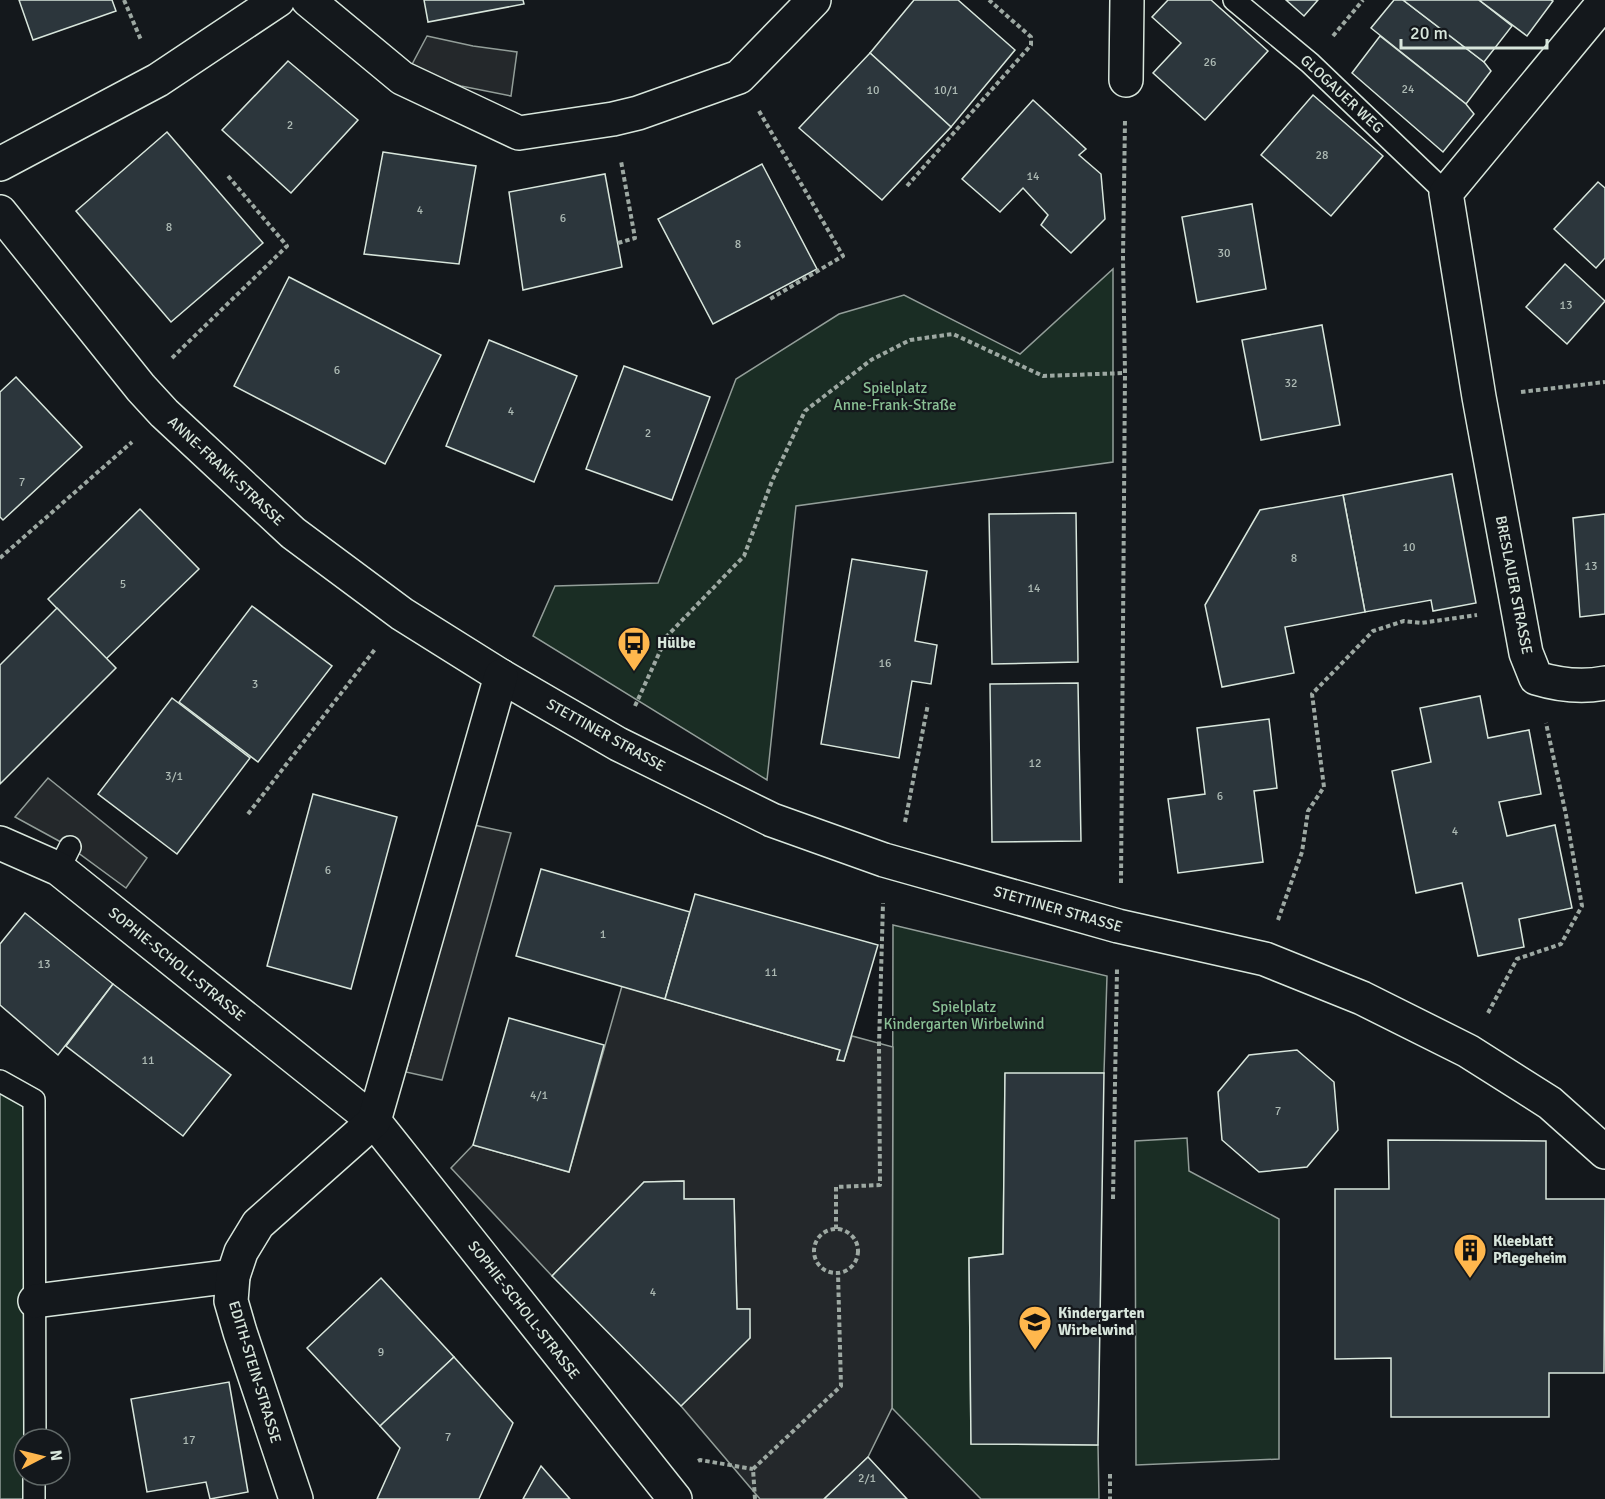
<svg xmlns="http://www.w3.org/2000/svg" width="1605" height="1499" viewBox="0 0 1605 1499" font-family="Signika,sans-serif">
	<rect width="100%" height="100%" fill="#14181c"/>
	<g fill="#1a2d24" stroke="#939e99" stroke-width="1.5">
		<polygon points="1113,269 1113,462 796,506 767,780 533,636 555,586 658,583 736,379 839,314 904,295 1020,354"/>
		<polygon points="893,925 1107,976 1104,1073 1005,1074 1003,1254 969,1258 971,1444 1098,1445 1099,1499 981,1499 892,1408"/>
		<polygon points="0,1081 34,1100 35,1439 24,1439 24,1475 34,1499 0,1499"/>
		<polygon points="1187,1138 1189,1171 1279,1219 1279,1459 1136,1465 1135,1141"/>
	</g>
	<g fill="#24282b" stroke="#939e99" stroke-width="1.5">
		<polygon points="427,36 473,46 517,52 511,96 461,86 409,70"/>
		<polygon points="48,778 147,858 126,888 70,847 15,817"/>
		<polygon points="474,825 511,833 442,1080 406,1072"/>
		<polygon points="622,986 840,1050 838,1059 844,1061 852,1036 893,1047 892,1408 868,1457 824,1499 760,1499 681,1406 750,1338 749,1309 737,1309 734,1199 684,1199 683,1181 644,1182 552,1276 451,1168 473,1145 569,1172"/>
	</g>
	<g fill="#2c363c" stroke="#d8e6dc" stroke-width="1.5">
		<polygon points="19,0 112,0 116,11 33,40"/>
		<polygon points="424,0 523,0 524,4 428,22"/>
		<polygon points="914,0 958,0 1015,50 951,127 870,53"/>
		<polygon points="1168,0 1211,0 1268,51 1205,120 1153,73 1181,43 1152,17"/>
		<polygon points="1286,0 1318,0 1304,16"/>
		<polygon points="1394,0 1403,0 1484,62 1491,71 1466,104 1371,28"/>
		<polygon points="1403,0 1479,0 1512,26 1484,62"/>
		<polygon points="1479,0 1551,0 1553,1 1527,36"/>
		<polygon points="1380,36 1466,104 1474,114 1443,152 1352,73"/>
		<polygon points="870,53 951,127 882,200 799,128"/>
		<polygon points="288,61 358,120 291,193 222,130"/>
		<polygon points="1313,95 1383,156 1331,216 1261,155"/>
		<polygon points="1033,100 1086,149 1079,155 1101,174 1105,219 1071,253 1041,225 1048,215 1023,188 1000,212 962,179"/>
		<polygon points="167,132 263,243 171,322 76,211"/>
		<polygon points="383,152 476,166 459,264 364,254"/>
		<polygon points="762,164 817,269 713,324 658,219"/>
		<polygon points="605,174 622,267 523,290 509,192"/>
		<polygon points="1598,182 1605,188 1605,258 1596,268 1554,229"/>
		<polygon points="1252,204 1266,289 1197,302 1182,217"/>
		<polygon points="1565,264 1605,301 1567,344 1526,307"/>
		<polygon points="289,277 441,355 385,464 234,386"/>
		<polygon points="1322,325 1340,425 1261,440 1242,340"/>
		<polygon points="489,340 577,376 534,482 446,446"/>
		<polygon points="624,366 710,397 672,500 586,469"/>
		<polygon points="16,377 82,447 3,520 0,517 0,392"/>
		<polygon points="1452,474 1476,603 1433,611 1431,600 1365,612 1343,495"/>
		<polygon points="1343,495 1365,612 1285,627 1294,673 1222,687 1205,605 1260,510"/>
		<polygon points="140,509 199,569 106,659 48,599"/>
		<polygon points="1076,513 1078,662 992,664 989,514"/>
		<polygon points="1605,514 1605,614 1580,617 1573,518"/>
		<polygon points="852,559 927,571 915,641 937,645 931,684 912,681 899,758 821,744"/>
		<polygon points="252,606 332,666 258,762 179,702"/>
		<polygon points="57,608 116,668 0,784 0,665"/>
		<polygon points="1078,683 1081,841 992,842 990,684"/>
		<polygon points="1480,696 1488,738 1529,730 1541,794 1499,802 1507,836 1555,825 1572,908 1519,919 1524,947 1478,956 1462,883 1416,893 1392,771 1431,762 1420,708"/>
		<polygon points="172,698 250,758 177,854 98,794"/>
		<polygon points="1269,719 1277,788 1254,791 1263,862 1178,873 1168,799 1205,794 1197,728"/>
		<polygon points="313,794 397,817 351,989 267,966"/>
		<polygon points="541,869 690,912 665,999 516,956"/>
		<polygon points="695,894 878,945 844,1061 837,1060 840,1050 665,999"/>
		<polygon points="25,913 113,984 58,1055 0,1005 0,944"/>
		<polygon points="113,984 231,1075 183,1136 66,1046"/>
		<polygon points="509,1018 604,1045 569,1172 473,1145"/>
		<polygon points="1297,1050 1334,1082 1338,1130 1307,1167 1259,1172 1222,1140 1218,1092 1249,1055"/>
		<polygon points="1005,1073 1104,1073 1098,1445 971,1444 969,1258 1003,1254"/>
		<polygon points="1388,1140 1546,1141 1546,1199 1605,1199 1604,1373 1549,1373 1549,1417 1391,1417 1391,1358 1335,1359 1335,1189 1389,1189"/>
		<polygon points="684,1181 684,1199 734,1199 737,1309 750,1309 750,1338 681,1406 552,1276 644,1182"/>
		<polygon points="381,1278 454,1357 380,1426 307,1348"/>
		<polygon points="454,1357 513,1423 479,1499 377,1499 400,1448 380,1426"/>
		<polygon points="229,1382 248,1492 210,1499 206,1482 147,1492 131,1399"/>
		<polygon points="868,1457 907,1499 824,1499"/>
		<polygon points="541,1466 570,1499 523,1499"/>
	</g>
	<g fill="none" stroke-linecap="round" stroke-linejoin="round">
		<defs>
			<g id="lane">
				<polyline points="1234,0 1310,63 1446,193"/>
				<polyline points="59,869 70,847"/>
				<polyline points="0,1081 34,1100 35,1439"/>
				<polyline points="34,1499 34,1475"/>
			</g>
			<g id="street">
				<polyline points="308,0 402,78 519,133 613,119 638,113 739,77 814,0"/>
				<path d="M1605 1 1446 193 1479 397 1526 653 1536 678C1559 685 1581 688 1605 683"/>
				<polyline points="1126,80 1127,0"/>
				<polyline points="0,164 158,80 278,0"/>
				<polyline points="0,212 141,388 164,413 293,533 402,614 501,676 618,744 772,820 884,860 1118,926 1265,959 1362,998 1468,1051 1550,1103 1605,1152"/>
				<polyline points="0,843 59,869 374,1121 675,1499"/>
				<polyline points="35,1301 233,1276"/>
				<polyline points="296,1499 240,1332 231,1301 233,1276 241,1252 258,1224 374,1121 501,676"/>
			</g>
		</defs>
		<use href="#lane" stroke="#d8e6dc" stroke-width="24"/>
		<use href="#street" stroke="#d8e6dc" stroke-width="36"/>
		<g stroke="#9da8a2" stroke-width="4" stroke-dasharray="4.5 3" stroke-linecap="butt">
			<polyline points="124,0 141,40"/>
			<polyline points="1333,36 1363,0"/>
			<polyline points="759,111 843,256 770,299"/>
			<polyline points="907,186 1031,45 1031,37 989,0"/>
			<polyline points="618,243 635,238 621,161"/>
			<polyline points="172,358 287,246 228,176"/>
			<polyline points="1521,392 1605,382"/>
			<polyline points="0,558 132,442"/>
			<polyline points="635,706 667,636 744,556 772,481 805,411 871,360 910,340 953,334 1043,376 1125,373"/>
			<polyline points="248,814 376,648"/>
			<polyline points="905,822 928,704"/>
			<polyline points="1121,883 1125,373 1123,257 1125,120"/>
			<polyline points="1278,920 1302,852 1308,811 1324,787 1312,694 1373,631 1404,621 1421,623 1477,615"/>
			<polyline points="1488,1013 1517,959 1561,944 1582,906 1566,815 1546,723"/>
			<polyline points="1113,1199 1117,969"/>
			<polyline points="836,1229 836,1187 880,1185 879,1045 883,903"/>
			<circle cx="836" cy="1251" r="22"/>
			<polyline points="698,1461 700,1460 753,1469"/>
			<polyline points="1110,1474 1110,1499"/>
			<polyline points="755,1499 753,1469 841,1386 838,1273"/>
		</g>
		<use href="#lane" stroke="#14181c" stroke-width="21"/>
		<use href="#street" stroke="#14181c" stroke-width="33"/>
	</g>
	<defs>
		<symbol id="bus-pin" viewBox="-11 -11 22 30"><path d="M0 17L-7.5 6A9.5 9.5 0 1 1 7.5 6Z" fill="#ffb74d" stroke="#14181c"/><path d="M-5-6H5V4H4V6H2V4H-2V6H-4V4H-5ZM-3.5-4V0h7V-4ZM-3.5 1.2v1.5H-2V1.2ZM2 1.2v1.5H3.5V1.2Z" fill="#111"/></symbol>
		<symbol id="building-pin" viewBox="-11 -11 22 30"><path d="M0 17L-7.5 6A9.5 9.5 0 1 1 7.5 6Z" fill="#ffb74d" stroke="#14181c"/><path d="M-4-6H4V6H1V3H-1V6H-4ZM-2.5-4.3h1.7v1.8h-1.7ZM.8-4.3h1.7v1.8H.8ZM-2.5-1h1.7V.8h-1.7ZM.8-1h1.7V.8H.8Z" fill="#111"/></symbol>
		<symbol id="school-pin" viewBox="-11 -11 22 30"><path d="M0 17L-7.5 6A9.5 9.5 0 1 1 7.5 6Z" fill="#ffb74d" stroke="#14181c"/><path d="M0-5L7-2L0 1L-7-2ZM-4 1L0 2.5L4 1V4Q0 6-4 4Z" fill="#111"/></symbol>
	</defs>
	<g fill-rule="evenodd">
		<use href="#bus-pin" x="615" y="624" width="38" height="52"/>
		<use href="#building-pin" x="1451" y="1231" width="38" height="52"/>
		<use href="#school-pin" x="1016" y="1303" width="38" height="52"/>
	</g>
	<g text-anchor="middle" stroke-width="4.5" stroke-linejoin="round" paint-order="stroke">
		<g font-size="12" fill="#adbab4">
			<text x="1210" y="66">26</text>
			<text x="1408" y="93">24</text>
			<text x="873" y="94">10</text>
			<text x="946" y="94">10/1</text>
			<text x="290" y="129">2</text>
			<text x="1322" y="159">28</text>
			<text x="1033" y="180">14</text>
			<text x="420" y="214">4</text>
			<text x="563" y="222">6</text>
			<text x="169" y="231">8</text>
			<text x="738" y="248">8</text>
			<text x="1224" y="257">30</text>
			<text x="1566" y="309">13</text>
			<text x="337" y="374">6</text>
			<text x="1291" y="387">32</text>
			<text x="511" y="415">4</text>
			<text x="648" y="437">2</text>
			<text x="22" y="486">7</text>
			<text x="1409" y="551">10</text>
			<text x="1294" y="562">8</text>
			<text x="1591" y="570">13</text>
			<text x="123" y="588">5</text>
			<text x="1034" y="592">14</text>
			<text x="885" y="667">16</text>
			<text x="255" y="688">3</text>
			<text x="1035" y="767">12</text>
			<text x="174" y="780">3/1</text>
			<text x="1220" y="800">6</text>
			<text x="1455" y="835">4</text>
			<text x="328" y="874">6</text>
			<text x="603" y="938">1</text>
			<text x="44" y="968">13</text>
			<text x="771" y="976">11</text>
			<text x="148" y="1064">11</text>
			<text x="539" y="1099">4/1</text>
			<text x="1278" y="1115">7</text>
			<text x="653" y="1296">4</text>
			<text x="381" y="1356">9</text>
			<text x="448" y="1441">7</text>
			<text x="189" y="1444">17</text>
			<text x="867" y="1482">2/1</text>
		</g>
		<g font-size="15" fill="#d8e6dc" stroke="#14181c">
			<text transform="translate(1342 94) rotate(43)" y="5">GLOGAUER WEG</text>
			<text transform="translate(226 471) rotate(43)" y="5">ANNE-FRANK-STRASSE</text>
			<text transform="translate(1514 585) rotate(79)" y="5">BRESLAUER STRASSE</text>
			<text transform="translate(606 735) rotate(29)" y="5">STETTINER STRASSE</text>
			<text transform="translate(1058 909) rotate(16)" y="5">STETTINER STRASSE</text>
			<text transform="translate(177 964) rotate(39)" y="5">SOPHIE-SCHOLL-STRASSE</text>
			<text transform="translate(524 1310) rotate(52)" y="5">SOPHIE-SCHOLL-STRASSE</text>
			<text transform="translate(255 1372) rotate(73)" y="5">EDITH-STEIN-STRASSE</text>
		</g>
		<g font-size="15" fill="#8ac095" stroke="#14181c">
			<text x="895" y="393">Spielplatz<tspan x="895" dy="17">Anne-Frank-Straße</tspan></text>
			<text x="964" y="1012">Spielplatz<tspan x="964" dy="17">Kindergarten Wirbelwind</tspan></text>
		</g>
		<g font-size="15" font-weight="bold" fill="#d8e6dc" stroke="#14181c" text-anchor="start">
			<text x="657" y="648">Hülbe</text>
			<text x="1493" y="1246">Kleeblatt<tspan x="1493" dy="17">Pflegeheim</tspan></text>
			<text x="1058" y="1318">Kindergarten<tspan x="1058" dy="17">Wirbelwind</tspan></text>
		</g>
	</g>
	<g transform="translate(42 1457) rotate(83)"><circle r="28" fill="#14181c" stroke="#626a69" stroke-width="1.5"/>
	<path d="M0-4.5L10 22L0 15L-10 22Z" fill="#ffb74d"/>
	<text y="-9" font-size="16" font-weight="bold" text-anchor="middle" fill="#d8e6dc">N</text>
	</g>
	<path d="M1401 39v9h146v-9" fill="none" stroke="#d8e6dc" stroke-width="3"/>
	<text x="1410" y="39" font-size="18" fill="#d8e6dc" stroke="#14181c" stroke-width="4.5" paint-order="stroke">20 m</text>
</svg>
